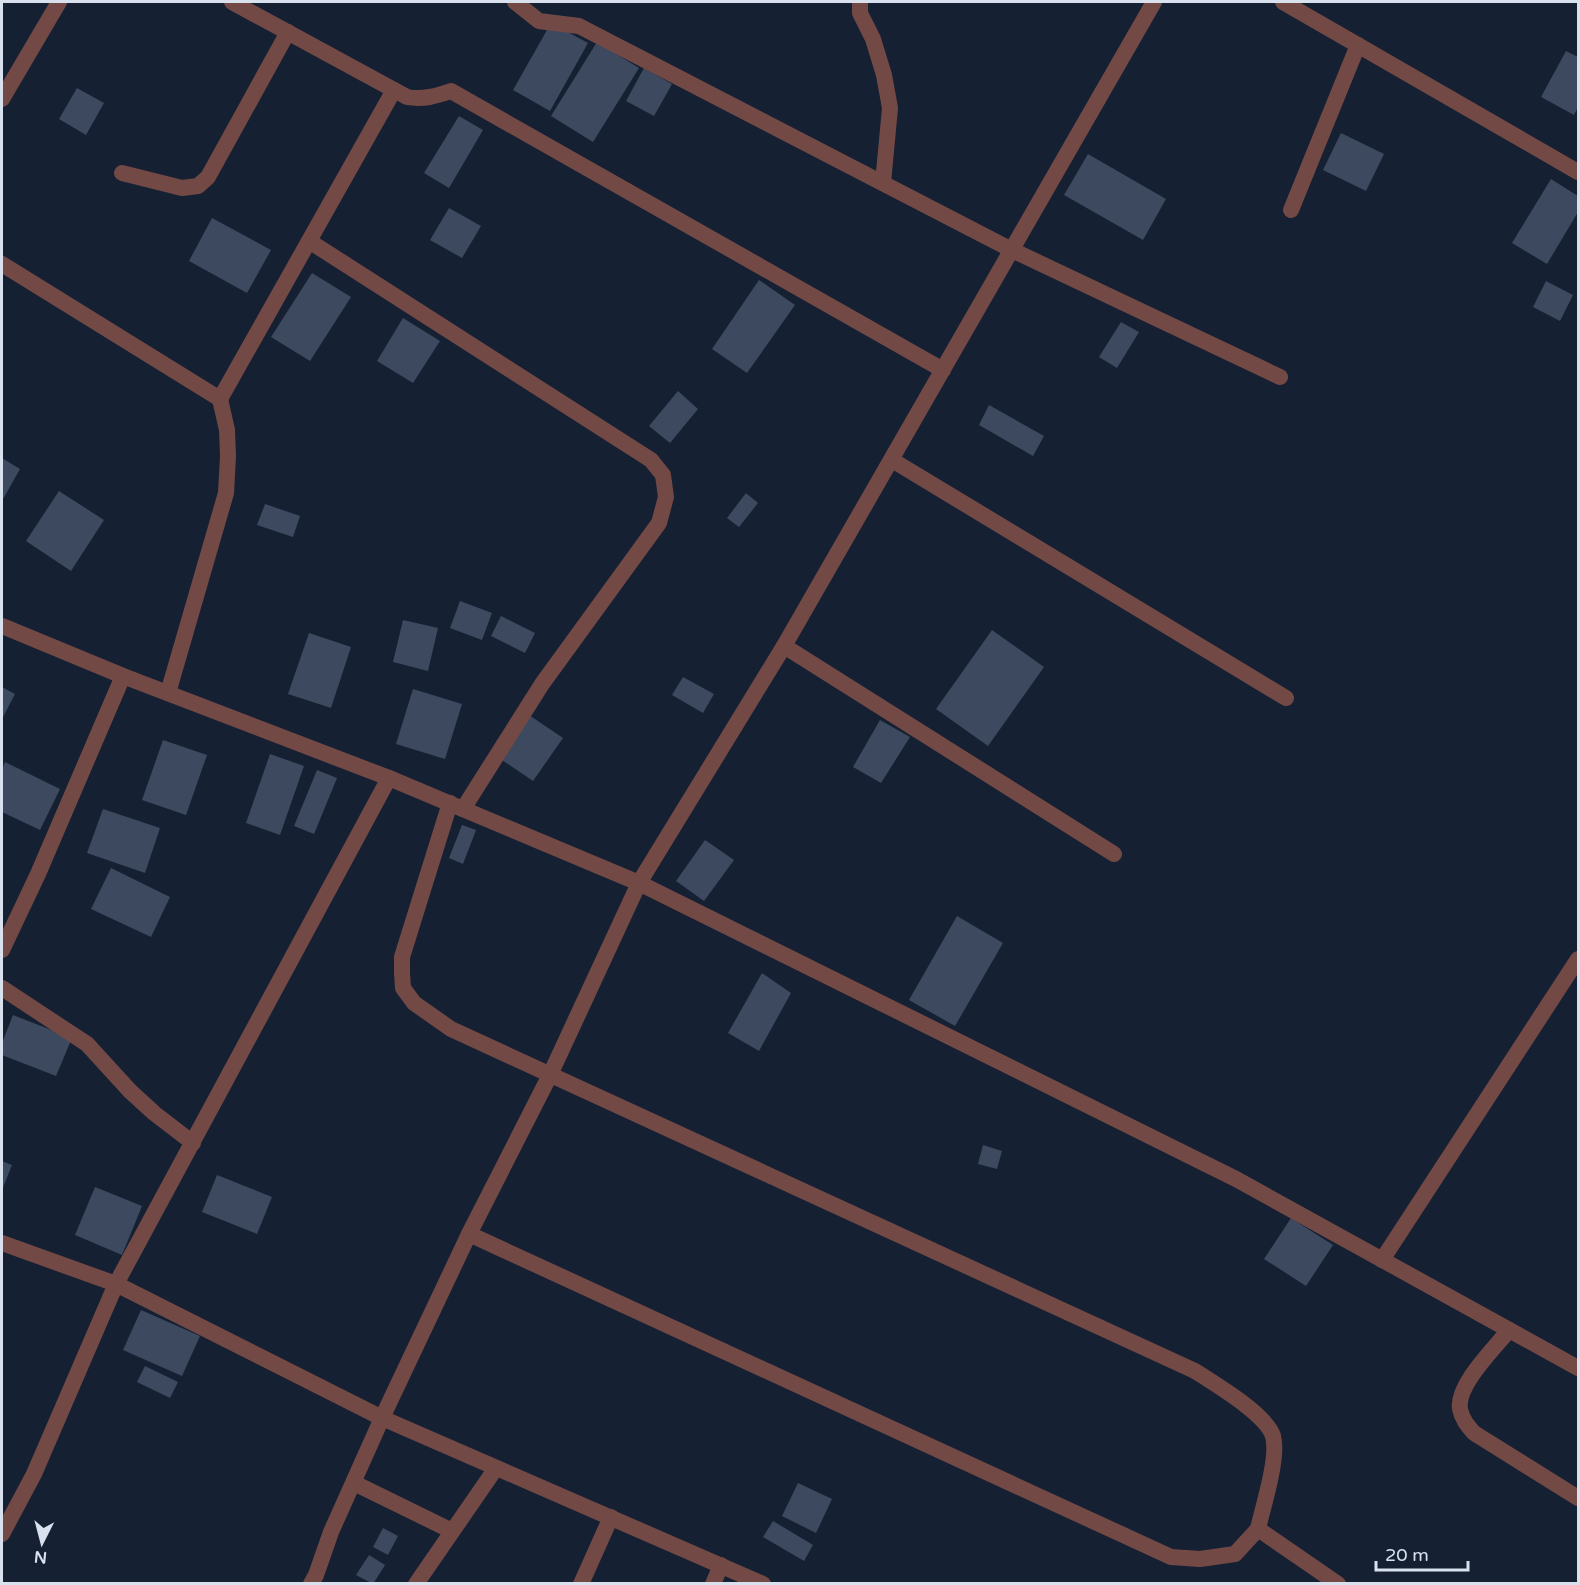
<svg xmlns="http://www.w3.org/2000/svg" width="1580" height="1585" viewBox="0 0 1580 1585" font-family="'Varela Round',sans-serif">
	<rect width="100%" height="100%" fill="#152033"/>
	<g fill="#3c495e">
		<polygon points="551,23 588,43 550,111 513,90"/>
		<polygon points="597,42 639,68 593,142 551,116"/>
		<polygon points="1566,51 1578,57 1578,107 1574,115 1541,97"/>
		<polygon points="644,68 672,84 654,116 626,101"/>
		<polygon points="77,88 104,103 86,135 59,119"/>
		<polygon points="459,116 483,130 449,188 424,173"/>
		<polygon points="1341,133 1384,154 1366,191 1323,170"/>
		<polygon points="1088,154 1166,199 1143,240 1064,195"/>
		<polygon points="1551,179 1578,196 1578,212 1547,264 1512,243"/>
		<polygon points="449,208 481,226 462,258 430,240"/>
		<polygon points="212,218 271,250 247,293 189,261"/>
		<polygon points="312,273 351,297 310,361 271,337"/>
		<polygon points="759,280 795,305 747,373 712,349"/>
		<polygon points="1546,281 1573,295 1560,321 1533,307"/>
		<polygon points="403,318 440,341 413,383 377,361"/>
		<polygon points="1121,322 1139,332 1117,368 1099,357"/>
		<polygon points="678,391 698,409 670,443 649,426"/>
		<polygon points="989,405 1044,436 1033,456 979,425"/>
		<polygon points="2,458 20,469 2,501"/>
		<polygon points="59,491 104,520 71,571 26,541"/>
		<polygon points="746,493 758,503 739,527 727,518"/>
		<polygon points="265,504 300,516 293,537 257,525"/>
		<polygon points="460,601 492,613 482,640 450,628"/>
		<polygon points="501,616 535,633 525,653 491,636"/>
		<polygon points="403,620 438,628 428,671 393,662"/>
		<polygon points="992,630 1044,667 988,746 936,709"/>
		<polygon points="309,633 351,647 331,708 288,694"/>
		<polygon points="683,677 714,694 703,713 672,695"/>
		<polygon points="2,687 15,694 2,719"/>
		<polygon points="413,689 462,704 445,759 396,744"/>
		<polygon points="529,715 563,738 533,781 499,758"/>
		<polygon points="880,720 910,737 881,783 853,767"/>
		<polygon points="163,740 207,755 186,815 142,800"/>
		<polygon points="270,754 304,766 280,835 246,823"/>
		<polygon points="5,762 60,789 40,830 2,812 2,769"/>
		<polygon points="317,770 337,778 314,834 294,826"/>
		<polygon points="103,809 160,828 145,873 87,853"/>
		<polygon points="462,825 476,830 463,864 449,858"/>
		<polygon points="705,840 734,860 704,901 676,881"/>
		<polygon points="111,868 170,897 151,937 91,909"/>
		<polygon points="957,916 1003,943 955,1026 909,1000"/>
		<polygon points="762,973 791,993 759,1051 728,1033"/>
		<polygon points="13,1015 72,1038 56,1076 2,1055 2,1043"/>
		<polygon points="983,1145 1002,1151 997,1169 978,1164"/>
		<polygon points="2,1161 12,1165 2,1190"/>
		<polygon points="217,1175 272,1197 257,1234 202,1212"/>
		<polygon points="95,1187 142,1206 122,1255 75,1235"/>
		<polygon points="1291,1218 1333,1245 1306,1286 1264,1259"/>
		<polygon points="141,1310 200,1336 182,1376 123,1350"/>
		<polygon points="145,1366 178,1382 170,1398 137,1382"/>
		<polygon points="798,1483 832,1499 816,1533 782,1516"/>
		<polygon points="773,1521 813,1545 804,1561 763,1537"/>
		<polygon points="383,1528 398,1536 388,1555 373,1547"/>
		<polygon points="369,1555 385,1565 373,1584 356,1575"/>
	</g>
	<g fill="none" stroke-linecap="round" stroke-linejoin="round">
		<g stroke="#734946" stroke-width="16">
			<path d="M232 2 407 97C423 100 436 96 451 91L943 370"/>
			<polyline points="515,2 539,21 579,26 1012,250 1280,377"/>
			<polyline points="860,2 860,13 873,39 884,75 890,108 883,183"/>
			<polyline points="1283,2 1578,172"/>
			<polyline points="2,99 59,2"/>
			<polyline points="122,173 182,188 198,186 208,177 288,32"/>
			<polyline points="1291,210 1358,45"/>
			<polyline points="309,241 651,460 663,475 666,497 659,523 542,684 463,809"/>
			<polyline points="2,264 220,399 394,90"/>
			<polyline points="892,460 1286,698"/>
			<polyline points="2,626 123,676 389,778 639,883 1236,1179 1578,1368"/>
			<polyline points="784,646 1114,854"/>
			<polyline points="168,693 226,493 228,456 227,430 220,399"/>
			<path d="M450 803 402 957V973L403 988 414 1003 451 1029 1195 1371C1215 1384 1266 1414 1273 1436 1279 1458 1263 1506 1258 1529L1338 1584"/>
			<polyline points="2,950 38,874 123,676"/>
			<polyline points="2,988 87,1044 130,1091 154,1113 193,1143"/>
			<polyline points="469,1234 1171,1557 1200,1559 1235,1554 1258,1529"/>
			<polyline points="2,1243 116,1284 382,1418 763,1584"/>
			<polyline points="1382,1260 1578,959"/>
			<path d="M1509 1330C1495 1348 1456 1385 1460 1409 1462 1419 1467 1425 1474 1433L1578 1498"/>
			<polyline points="354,1483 452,1531"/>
			<polyline points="2,1534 34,1474 116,1284 389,778"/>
			<polyline points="311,1584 316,1575 331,1532 382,1418 469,1234 550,1075 639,883 784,646 1154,2"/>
			<polyline points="416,1584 496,1468"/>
			<polyline points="581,1584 611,1517"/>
			<polyline points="713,1584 721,1565"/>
		</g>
	</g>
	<rect width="1580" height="1585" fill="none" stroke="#d8e1ed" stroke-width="6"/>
	<g transform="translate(42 1543) rotate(186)" stroke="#152033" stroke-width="4.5" paint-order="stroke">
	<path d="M0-4.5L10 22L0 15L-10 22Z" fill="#d8e1ed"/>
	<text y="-9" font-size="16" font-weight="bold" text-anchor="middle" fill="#d8e1ed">N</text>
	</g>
	<path d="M1376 1561v9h92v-9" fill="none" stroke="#d8e1ed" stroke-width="3"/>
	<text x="1385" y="1561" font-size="18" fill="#d8e1ed" stroke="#152033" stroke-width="4.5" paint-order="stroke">20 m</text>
</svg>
